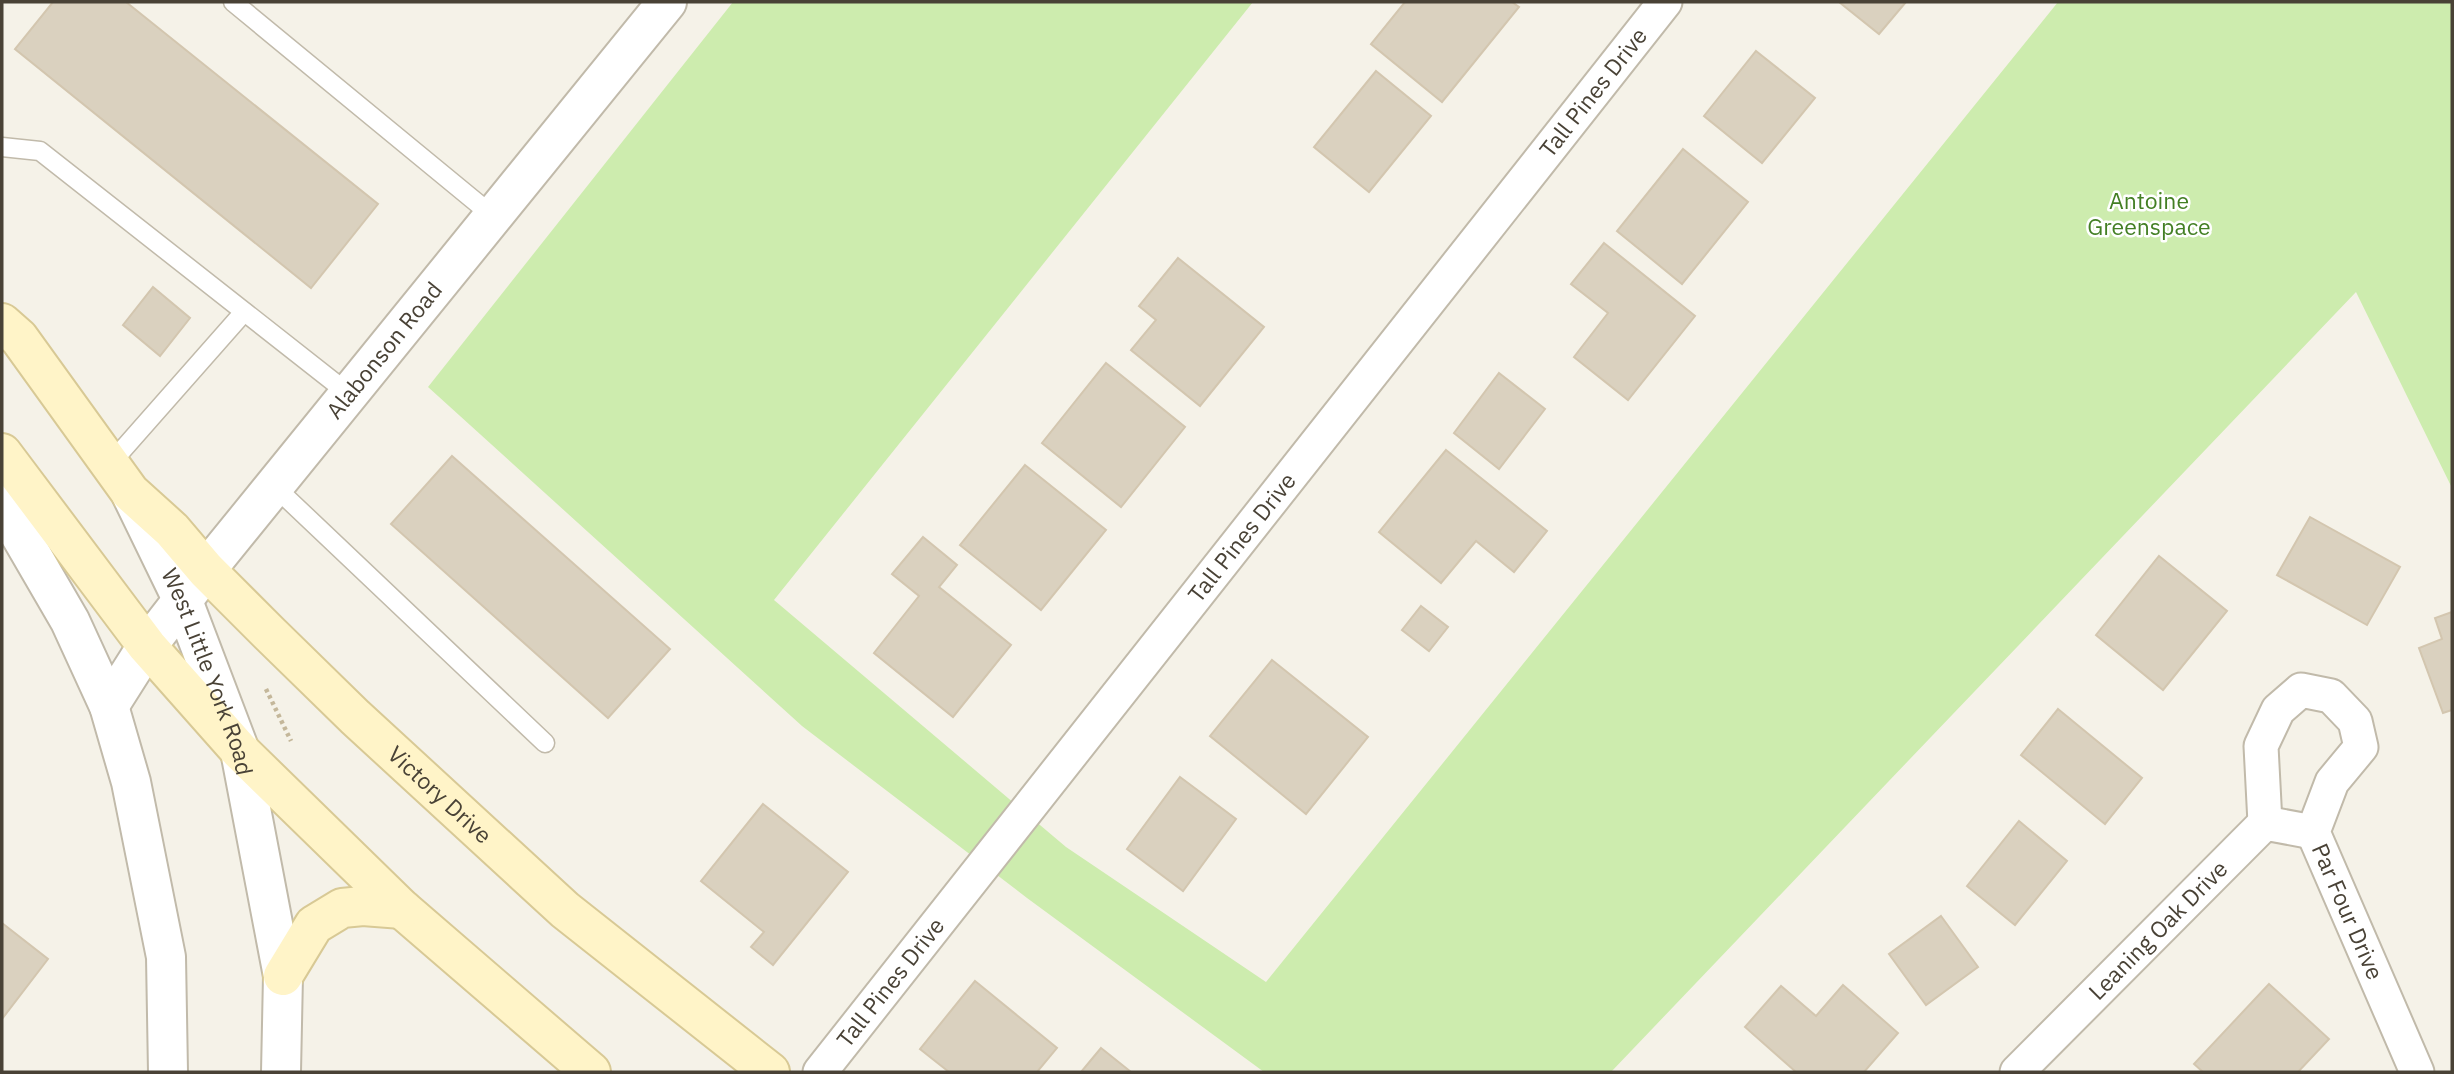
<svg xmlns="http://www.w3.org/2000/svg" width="2454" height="1074" viewBox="0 0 2454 1074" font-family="'IBM Plex Sans',sans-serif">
	<rect width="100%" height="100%" fill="#f5f2e8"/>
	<polygon fill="#cdecae" points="733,2 1253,2 774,600 1066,847 1266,982 2058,2 2452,2 2452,488 2356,292 1611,1072 1264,1072 1027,898 802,726 428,387"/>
	<g fill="#dad1bf" stroke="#d3c6af" stroke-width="2">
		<polygon points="53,2 126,2 378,204 311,288 15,49"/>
		<polygon points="1405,2 1512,2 1519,7 1442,102 1371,44"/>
		<polygon points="1839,2 1906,2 1879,34"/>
		<polygon points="1756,51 1815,98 1762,163 1704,116"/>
		<polygon points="1376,71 1431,116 1369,192 1314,147"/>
		<polygon points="1683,149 1748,202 1682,284 1617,231"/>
		<polygon points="1604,243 1695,316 1628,400 1574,357 1608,313 1571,284"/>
		<polygon points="1178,258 1264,327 1200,406 1131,350 1156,320 1139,306"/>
		<polygon points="153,287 190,318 160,356 123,325"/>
		<polygon points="1106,363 1185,427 1121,507 1042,443"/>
		<polygon points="1499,373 1545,409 1499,469 1454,433"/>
		<polygon points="1446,450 1547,531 1514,572 1476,541 1441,583 1379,532"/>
		<polygon points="452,456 670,649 608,718 391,524"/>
		<polygon points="1025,465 1106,530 1041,610 960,545"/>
		<polygon points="2310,517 2400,567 2367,625 2277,575"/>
		<polygon points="923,537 957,565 939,587 1011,645 953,717 874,653 919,596 892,574"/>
		<polygon points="2159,556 2227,611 2163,690 2096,635"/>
		<polygon points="1421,606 1448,627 1429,651 1402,630"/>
		<polygon points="2452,612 2452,710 2443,713 2419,648 2442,639 2435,618"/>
		<polygon points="1272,660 1368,737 1306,814 1210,736"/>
		<polygon points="2058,709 2142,778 2105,824 2021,755"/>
		<polygon points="1180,777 1236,819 1183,891 1127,849"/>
		<polygon points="763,804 848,872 773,965 751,947 764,932 701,881"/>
		<polygon points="2019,821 2067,861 2015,925 1967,886"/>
		<polygon points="1941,916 1978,967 1926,1005 1889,954"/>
		<polygon points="2,923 48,959 2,1019"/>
		<polygon points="975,981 1057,1048 1037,1072 949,1072 920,1049"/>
		<polygon points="2269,984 2329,1039 2298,1072 2203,1072 2194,1064"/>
		<polygon points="1843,985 1898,1033 1864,1072 1796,1072 1745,1027 1781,986 1816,1016"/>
		<polygon points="1101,1048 1131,1072 1081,1072"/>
	</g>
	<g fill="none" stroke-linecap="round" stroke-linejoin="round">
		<defs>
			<g id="service">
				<polyline points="233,2 493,216"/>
				<polyline points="2,147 40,151 349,394"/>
				<polyline points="110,464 244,312"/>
				<polyline points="274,486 545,743"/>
			</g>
			<g id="minor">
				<path id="s1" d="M2265 823 2261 746 2278 710 2301 690 2331 696 2355 721 2361 747 2332 782 2313 832 2417 1072"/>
				<path id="s2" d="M820 1072 1665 2"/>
				<path id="s3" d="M2017 1072 2265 823 2313 832"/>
			</g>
			<g id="tertiary">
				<path id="s4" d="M131 494 183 601 240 751 283 976 281 1072"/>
				<polyline points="2,504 70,621 109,706 131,782 166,957 168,1072"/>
				<path id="s5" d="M109 706 147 646 206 570 667 2"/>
			</g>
			<g id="secondary">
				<path id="s6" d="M2 323 19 338 130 492 172 530 206 570 269 633 355 717 565 910 770 1072"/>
				<polyline points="2,453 147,646 240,751 402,909 591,1072"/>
				<polyline points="283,976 314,925 342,908 363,906 402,909"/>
			</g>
		</defs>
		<use href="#service" stroke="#c1baaa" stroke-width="21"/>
		<use href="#minor" stroke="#c1baaa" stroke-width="37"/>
		<use href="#tertiary" stroke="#c1baaa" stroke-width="42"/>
		<use href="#secondary" stroke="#d8c995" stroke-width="42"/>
		<polyline stroke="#c4b79a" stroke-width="4.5" stroke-dasharray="3.5 3.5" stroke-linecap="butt" points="266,689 291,741"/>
		<use href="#service" stroke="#fff" stroke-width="18"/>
		<use href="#minor" stroke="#fff" stroke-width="33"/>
		<use href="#tertiary" stroke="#fff" stroke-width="38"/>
		<use href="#secondary" stroke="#fff4c8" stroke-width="38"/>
	</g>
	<g text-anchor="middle" stroke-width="5" stroke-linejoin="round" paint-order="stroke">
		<g font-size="23" fill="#494236" stroke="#fff">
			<text dy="8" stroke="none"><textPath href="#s2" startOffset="1248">Tall Pines Drive</textPath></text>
			<text dy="8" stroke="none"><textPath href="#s5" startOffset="450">Alabonson Road</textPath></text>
			<text dy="8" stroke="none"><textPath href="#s2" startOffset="681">Tall Pines Drive</textPath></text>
			<text dy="8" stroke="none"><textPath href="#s4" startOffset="194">West Little York Road</textPath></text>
			<text dy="8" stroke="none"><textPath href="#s6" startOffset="646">Victory Drive</textPath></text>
			<text dy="8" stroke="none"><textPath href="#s1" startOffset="425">Par Four Drive</textPath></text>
			<text dy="8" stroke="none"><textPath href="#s3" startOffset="200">Leaning Oak Drive</textPath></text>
			<text dy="8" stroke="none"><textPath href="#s2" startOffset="114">Tall Pines Drive</textPath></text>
		</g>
		<g font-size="23" fill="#437f24" stroke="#fff">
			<text x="2149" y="209">Antoine<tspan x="2149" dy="26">Greenspace</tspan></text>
		</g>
	</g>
	<rect width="2454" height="1074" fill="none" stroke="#494236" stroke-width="7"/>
</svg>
